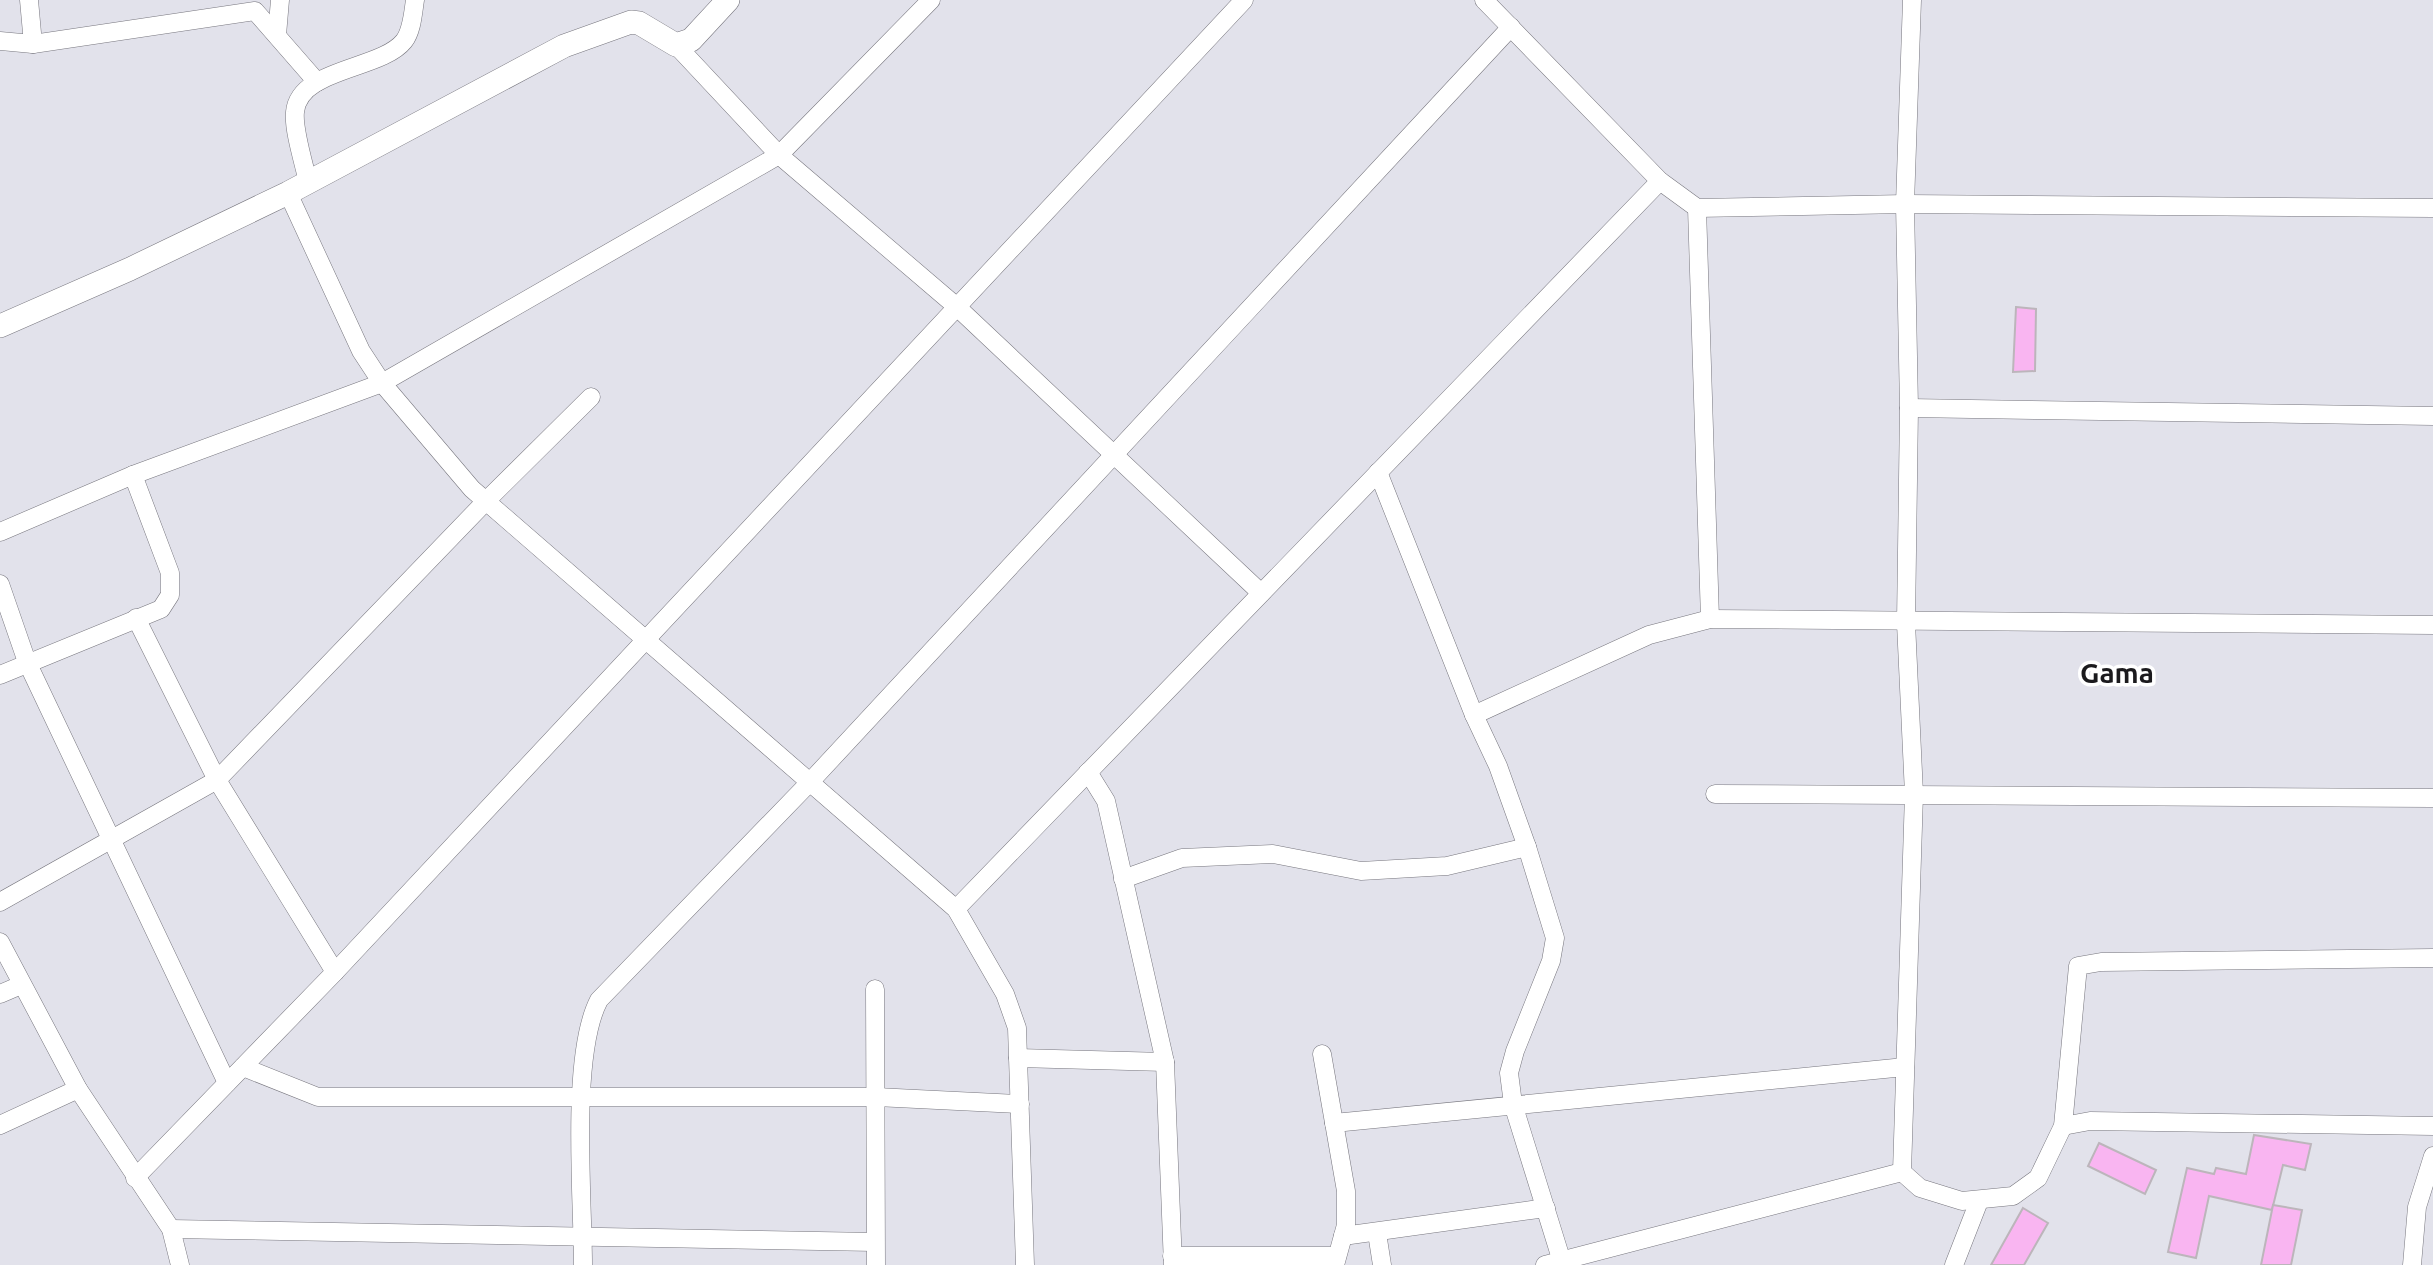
<svg xmlns="http://www.w3.org/2000/svg" width="2433" height="1265" viewBox="0 0 2433 1265" font-family="Ubuntu,sans-serif">
	<rect width="100%" height="100%" fill="#e2e2eb"/>
	<g fill="#f9b5f1" stroke="#bcb5bb" stroke-width="2">
		<polygon points="2016,307 2036,309 2035,371 2013,372"/>
		<polygon points="2254,1135 2311,1144 2305,1170 2283,1165 2272,1210 2209,1196 2196,1258 2168,1252 2187,1168 2214,1174 2216,1168 2246,1174"/>
		<polygon points="2099,1143 2156,1170 2145,1194 2088,1166"/>
		<polygon points="2273,1205 2302,1210 2291,1265 2261,1265"/>
		<polygon points="2023,1208 2048,1223 2024,1265 1991,1265"/>
	</g>
	<g fill="none" stroke-linecap="round" stroke-linejoin="round">
		<defs>
			<g id="street">
				<polyline points="29,0 33,44 255,11 317,82"/>
				<polyline points="1484,0 1660,181 1697,208 1905,204 2433,208"/>
				<polyline points="1912,0 1905,204 1909,408 1906,623 1914,794 1902,1172 1920,1188 1962,1201 2013,1196 2038,1178 2063,1126 2078,966 2101,962 2433,958"/>
				<polyline points="277,35 280,0"/>
				<polyline points="0,41 33,44"/>
				<polyline points="676,45 779,155 957,307 1261,593"/>
				<path d="M308 182C304 164 293 129 295 112 299 68 381 70 404 41 412 31 413 13 415 0"/>
				<polyline points="288,193 361,351 382,383 472,489 956,909 1005,994 1017,1028 1025,1265"/>
				<polyline points="1697,208 1710,619"/>
				<polyline points="1909,408 2433,416"/>
				<polyline points="1378,472 1474,715 1498,766 1527,847 1555,938 1551,961 1515,1051 1509,1073 1513,1104 1563,1265"/>
				<polyline points="0,532 133,475 382,383 779,155 931,0"/>
				<polyline points="0,584 27,662 227,1083"/>
				<polyline points="136,618 217,780 335,972"/>
				<polyline points="0,675 161,609 170,595 170,573 133,475"/>
				<polyline points="1474,715 1649,635 1710,619 2433,625"/>
				<polyline points="1088,772 1106,801 1165,1062 1173,1265"/>
				<polyline points="1715,794 2433,798"/>
				<polyline points="1123,879 1182,858 1273,854 1361,871 1447,866 1527,847"/>
				<polyline points="0,902 217,780 486,501 591,397"/>
				<polyline points="956,909 1660,181"/>
				<polyline points="0,942 78,1089 171,1229 180,1265"/>
				<polyline points="875,989 876,1265"/>
				<polyline points="0,994 21,985"/>
				<polyline points="1322,1054 1346,1191 1346,1225 1335,1265"/>
				<polyline points="1018,1058 1165,1062"/>
				<polyline points="243,1067 318,1097 876,1097 1020,1104"/>
				<polyline points="1334,1123 1905,1067"/>
				<polyline points="0,1125 78,1089"/>
				<polyline points="2063,1126 2090,1121 2433,1126"/>
				<polyline points="135,1178 335,972 1244,0"/>
				<polyline points="171,1229 875,1242"/>
				<polyline points="1377,1233 1382,1265"/>
				<polyline points="1343,1236 1546,1208"/>
				<polyline points="1172,1256 1337,1256"/>
				<path d="M583 1265C583 1199 570 1055 599 1000L810 782 1511 27"/>
				<polyline points="1545,1265 1902,1172"/>
				<polyline points="1954,1265 1979,1201"/>
				<polyline points="2412,1265 2417,1207 2433,1156"/>
			</g>
			<polyline id="secondary" points="0,326 130,269 288,193 564,46 631,22 639,23 676,45 691,40 728,0"/>
		</defs>
		<use href="#street" stroke="#77767e" stroke-width="19"/>
		<use href="#secondary" stroke="#77767e" stroke-width="24"/>
		<use href="#street" stroke="#fff" stroke-width="18"/>
		<use href="#secondary" stroke="#fff" stroke-width="23"/>
	</g>
	<g text-anchor="middle" stroke-width="7" stroke-linejoin="round" paint-order="stroke">
		<g font-size="28" font-weight="bold" fill="#1b1a1d" stroke="#fff">
			<text x="2117" y="683">Gama</text>
		</g>
	</g>
</svg>
